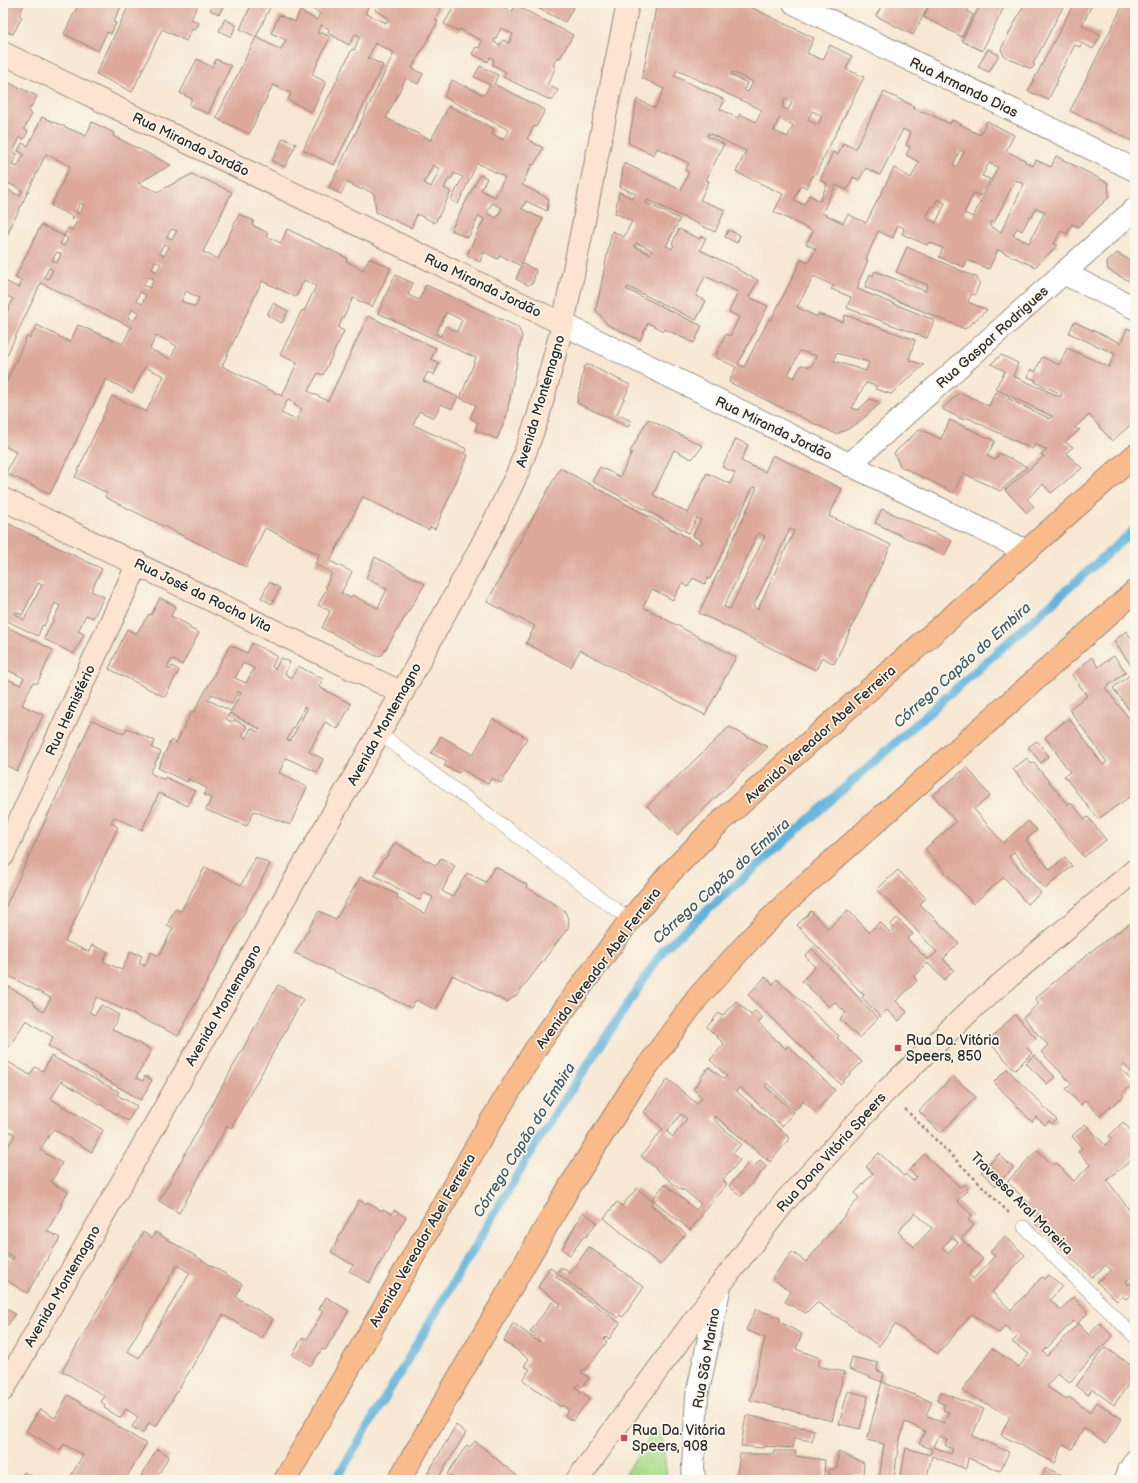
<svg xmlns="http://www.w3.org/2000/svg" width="1138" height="1483" viewBox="0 0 1138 1483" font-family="'Balsamiq Sans',sans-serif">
	<rect width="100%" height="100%" fill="#fbf7ec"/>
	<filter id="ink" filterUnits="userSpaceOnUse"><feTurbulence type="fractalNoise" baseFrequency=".025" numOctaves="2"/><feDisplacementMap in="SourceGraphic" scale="8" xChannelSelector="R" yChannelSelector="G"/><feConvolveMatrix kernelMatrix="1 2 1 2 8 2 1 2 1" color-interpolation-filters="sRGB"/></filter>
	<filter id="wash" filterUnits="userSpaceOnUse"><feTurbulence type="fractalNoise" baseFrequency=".012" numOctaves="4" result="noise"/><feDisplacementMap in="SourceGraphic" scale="16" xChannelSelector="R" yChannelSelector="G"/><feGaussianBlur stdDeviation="0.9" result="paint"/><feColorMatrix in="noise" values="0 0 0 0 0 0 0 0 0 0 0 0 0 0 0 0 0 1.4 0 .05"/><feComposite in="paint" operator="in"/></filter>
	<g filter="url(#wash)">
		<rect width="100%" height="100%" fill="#f7e7d2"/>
		<polygon fill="#a8dc8b" stroke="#6a845b" points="656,1428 663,1441 667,1480 621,1480"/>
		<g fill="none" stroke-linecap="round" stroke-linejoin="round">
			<polyline stroke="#5fb2db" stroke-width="9" points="336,1480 540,1137 664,949 1135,529"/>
		</g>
		<g id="blocks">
			<g fill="#dba89a" fill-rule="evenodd">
				<polygon points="4,3 25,3 19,15 22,17 13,34 3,30 3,6"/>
				<polygon points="79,3 123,3 113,22 116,23 111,34 107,32 98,51 64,34"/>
				<polygon points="130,3 199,3 191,19 199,23 195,30 192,29 186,41 162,29 132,92 96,74"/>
				<polygon points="214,3 225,3 219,14 210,10"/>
				<polygon points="252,3 272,3 256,37 240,29"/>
				<path d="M302 3H370L365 13 386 23 389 18 375 10 379 3H443L435 19 438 21 412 68 423 74 418 84 406 78 386 118 431 140 449 106 494 129 492 134 503 140 509 130 444 97 452 80 465 87 466 86 484 95 490 85 474 77 480 66 498 75 494 84 545 110 536 127 534 126 527 139 543 148 534 165 532 164 522 185 549 199 547 211 526 201 522 209 543 219 521 263 536 270 533 283 528 285 516 279 521 266 500 255 498 259 484 252 480 262 467 255 484 219 479 216 468 238 451 230 480 175 487 178 481 190 495 197 505 177 477 163 458 204 451 200 463 177 454 173 451 179 449 178 444 188 451 192 435 223 417 214 411 228 376 212 374 194 363 188 362 190 347 182 341 194 329 188 394 53 375 43 368 58 383 65 334 165 303 150 352 49 354 50 360 36 355 34 349 45 328 33 329 29 321 25 317 33 320 34 321 32 330 37 312 75 326 82 312 112 288 100 291 93 273 85 249 134 216 118 256 37 281 50 286 40 271 33 279 15 295 22 300 11 317 20 320 13 306 6 307 5ZM433 165 440 169 431 187 424 183ZM492 203 502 208 497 218 487 213Z"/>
				<path d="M452 3H503L502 6 512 12 515 5 573 35 560 58 557 57 553 66 556 67 547 85 558 90 552 101 503 77 506 72 493 65 494 62 493 61 494 59 490 57 488 62 472 54 476 47 479 48 482 41 460 29 459 31 444 24 455 5ZM501 28 513 34 509 43 503 40 500 45 494 42Z"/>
				<polygon points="528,3 576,3 565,22"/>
				<path d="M657 3H742L814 38 807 53 823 60 830 45 852 56 846 69 864 77 815 175H813L807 188 801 185 794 200 804 205 809 195 820 201 827 184 820 180 833 152 838 155 843 143 855 149 884 92 914 106 913 108 922 112 923 111 950 124 952 120 970 129V130L980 135 987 121 1014 135 1006 151 1025 160V162L1033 166 1036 160 1051 167 1056 156 1108 183 1109 197 1078 227 1072 224 1067 234 1061 231 1054 244 1058 245 1035 267 998 250 989 269 967 260 964 267 939 257 943 248 929 242 927 245 902 234 904 228 898 225 893 238 878 231 866 259 868 260 858 284 859 285 857 289 934 320 927 338 847 308 851 297 831 289 834 286 814 276 797 307 817 317 818 314 843 322 845 315 915 340 909 360 924 365 891 394 875 389 877 386 866 383 852 408 858 410 870 399 881 403 858 423 846 430 836 434 729 382 736 367 715 357 726 334 730 336 739 317 729 312 738 292 705 276 696 296 706 301 696 320 628 287 626 289 702 326 694 343 665 329 664 331 648 323 640 340 608 325 596 310 612 231 624 237 632 221 615 213 619 192 633 199 636 194 620 187 624 163 681 190 689 172 685 170 689 163 657 148 654 155 628 143 637 99 655 108 664 89 642 78ZM677 70 762 110 756 122 740 114 738 118 720 109 725 100 674 76ZM732 72 753 82 748 92 744 90 747 83 731 75ZM785 99 792 102 788 110 782 107ZM812 111 822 116 818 125 808 120ZM779 118 793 125 788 137 774 131ZM903 129 911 133 906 145 910 147 906 155 919 162 911 178 894 168 866 223 848 214 843 223 822 213 836 185 847 190 853 177 859 180 866 168 880 175ZM708 133 746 151 736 172 783 194 774 212 813 231 806 244 816 249 808 263 801 260 771 320 769 319 744 367 738 364 768 306 749 297 758 280 738 270 739 269 700 250 706 238 701 236 700 239 679 229 672 244 674 245 672 249 666 246 680 219 646 203 647 200 715 232 725 210 700 200 709 181 706 180 724 144 707 136ZM960 150 964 152 957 166 953 165ZM989 163 998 167 973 217 964 213 974 193 981 196 990 179 982 176ZM1015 180 1024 184 1001 232 989 226 991 221 994 223ZM937 199 945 203 936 223 926 218 932 206 934 207ZM1036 208 1045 212 1029 243 1013 235 1017 228 1022 231 1030 216 1032 217ZM636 243 652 250 650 254 634 246ZM800 351 817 356 811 367 801 365 794 378 788 375ZM836 353 869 362 866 371 834 361Z"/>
				<polygon points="883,3 930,3 913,35 876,16"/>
				<polygon points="930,3 971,3 967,11 973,15 962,37 924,17"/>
				<polygon points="981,3 1006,3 982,51 962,41"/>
				<polygon points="1025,3 1065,3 1033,64 1035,65 1031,69 1004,56 1001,49"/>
				<polygon points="1074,3 1093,3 1082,25 1101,35 1093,49 1082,43 1080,47 1075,45 1057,79 1058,80 1048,100 1028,91"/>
				<polygon points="1124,3 1135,3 1135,136 1133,141 1070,111"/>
				<polygon points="225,19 236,25 231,37 219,31"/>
				<polygon points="988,49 999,55 989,72 978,67"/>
				<polygon points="197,59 212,67 216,59 231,66 208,114 189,105 192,99 180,93"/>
				<path d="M3 80 37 96 28 112 32 114 24 129 28 131 24 139 20 137 13 152 17 154 12 165 17 167 24 154 18 151 22 143 28 146 42 117 86 136 92 122 114 133 113 136 171 165 138 183 157 192 192 174 201 179 202 178 232 192 203 252 218 259 239 214 254 221 252 225 268 233 266 236 281 243 287 229 347 258 346 261 363 270 369 258 391 268 372 307 353 298 338 328 344 331 323 375 318 373 308 391 328 401 368 316 436 348 431 359 439 363 434 375 428 372 423 381 458 397 452 409 441 404 434 418 419 411 413 425 467 449 465 454 468 455 435 529 430 527 429 530 363 497 330 561 352 572 341 593 350 598 352 595 378 608 387 589 366 578 375 557 425 584 382 655 376 656 322 628 330 611 318 605 327 588 325 587 332 573 315 564 320 555 265 528 246 567 105 497 107 493 75 477 112 396 146 412 164 376 145 367 132 393 106 379 50 494 6 473 16 452 3 445V389L27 336 30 338 37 325 70 342 78 325 123 344 131 327 41 283 3 363V321L13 299 3 294V280L19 288 22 281 15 278 41 225 64 236 60 244 64 246 68 238 64 236 68 228 72 230 77 222 72 219 74 217 51 206 70 166 46 154 3 243V196L6 189 20 196 22 190 3 181ZM80 203 84 205 80 214 76 212ZM171 229 177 231 172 239 167 237ZM164 244 169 247 164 256 159 253ZM57 252 61 254 57 263 52 260ZM155 261 161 264 157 272 152 269ZM49 268 53 270 48 279 44 277ZM148 277 154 279 150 288 143 285ZM304 280 316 286 304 311 302 310 280 355 297 363 282 396 222 366 262 281 296 297ZM186 291 199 298 195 307 181 301ZM140 292 146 295 142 304 136 301ZM132 309 139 312 134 321 128 318ZM156 335 177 346 170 359 150 349ZM288 399 295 403 294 405 302 409 296 420 281 413Z"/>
				<polygon points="283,138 296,144 285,167 272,161"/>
				<polygon points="728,230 740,235 737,243 725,237"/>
				<polygon points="907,247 978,278 977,280 980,282 975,295 971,294 968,302 987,310 965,329 865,287 870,274 873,276 875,271 925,291 928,285 896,272"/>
				<polygon points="1117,253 1135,263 1135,284 1108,270 1107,262"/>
				<path d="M395 275 413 283 408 295 419 300 426 285 518 327 522 336 506 418 497 439 475 430 478 422 470 418 476 405 460 398 476 358 378 313ZM446 312 462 320 457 332 446 326 441 336 436 334Z"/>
				<polygon points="273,303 288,311 282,323 267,315"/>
				<polygon points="1074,322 1121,343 1127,328 1135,332 1135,421 1112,441 1089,415 1074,428 1080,430 1065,442 1073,447 1066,453 1082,468 1051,493 1043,484 1027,499 1034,507 1027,513 1005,490 1044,456 1041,454 1047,450 1035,444 1032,449 966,417 964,420 942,409 960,392 989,406 995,392 1050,419 1052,416 995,389 1005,371 991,364 1001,355 1018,363 1013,376 1061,397 1062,394 1035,382 1036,380 1028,377 1031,369 1035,372 1042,357 1059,365 1067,348 1109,367 1115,354 1069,333"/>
				<polygon points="586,365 589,365 630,385 617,414 631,421 628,427 577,403 584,367"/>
				<path d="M648 419 703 446 692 459 674 450 653 495 688 513 707 473 730 484 735 473 722 467 736 439 748 445 741 461 765 472 772 456H775L842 489 829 516 891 545 834 664 822 657 816 670 699 613 757 488 753 487 710 579 708 578 705 584 693 578 688 587 682 583 673 600 652 589 643 607 736 657 705 715 580 650 571 667 526 643 535 626 487 602 560 468 701 545 703 541 693 536 701 520 697 518 689 533 592 481 600 467 620 477 632 453 630 452ZM790 529 794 531 758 609 753 607ZM758 533 765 536 730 609 724 607Z"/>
				<polygon points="950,420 995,441 987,456 995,460 999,453 1027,467 1000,491 963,473 954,493 900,466 894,453 920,429 941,439"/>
				<polygon points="882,509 952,541 944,556 875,523"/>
				<path d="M3 521 102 569 91 591 104 597 93 618 86 615 78 631 84 634 74 654 44 639 60 606 55 603 44 626 42 625 38 636 3 619ZM38 583 42 585 24 620 15 614 16 612 22 615Z"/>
				<polygon points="269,582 280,588 272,604 261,598"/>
				<polygon points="160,598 176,606 171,616 190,626 189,628 199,633 182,665 172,659 167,668 170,670 172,666 179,670 165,697 109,669 127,629 136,634 149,614 151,615"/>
				<polygon points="3,625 53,650 37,684 33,682 22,705 43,715 17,771 3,764 3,677 20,685 24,678 3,668"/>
				<polygon points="1126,631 1135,644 1135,671 1114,641"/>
				<path d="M252 643 277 656 272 667 275 669 281 658 290 662 285 674 292 678 298 666 323 679 319 687 351 704 338 729 325 722 309 752 323 759 317 772 286 758 279 773 307 787 290 825 254 811 247 826 206 810 211 798 204 795 207 788 188 779 187 782 158 768 171 740 176 743 192 711 194 712 230 645 247 653ZM243 663 254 668 246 683 235 678ZM238 691 241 693 231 711 208 700 212 694 232 704ZM304 707 307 709 290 741 287 740ZM230 713 260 729 258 732 251 728 246 738 242 736 247 726 234 720 232 722 226 719Z"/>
				<polygon points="1114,656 1126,672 1105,688 1135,726 1135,793 1098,819 1064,776 1070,772 1045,737 1069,718 1103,765 1107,762 1069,709 1087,696 1072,675 1092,657 1098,667"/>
				<polygon points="1130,675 1135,682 1135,718 1113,688"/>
				<polygon points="493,719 527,738 501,783 491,778 488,784 461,769 459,773 444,766 447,761 431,753 441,736 473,755"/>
				<polygon points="92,720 124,734 127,728 155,741 152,748 161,752 150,773 164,780 165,777 195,791 188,806 159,793 142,830 114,817 111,823 118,827 65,941 89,952 92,945 108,952 103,961 122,970 131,951 142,956 139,963 145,966 151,952 159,956 173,928 167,925 175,909 181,911 205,867 241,885 256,857 270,864 178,1036 97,997 89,1012 95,1015 101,1005 119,1015 112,1029 151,1050 136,1078 143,1081 145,1076 152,1080 141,1100 48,1046 53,1037 26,1020 9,1047 3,1044 3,983 34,1002 33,1003 43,1012 51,998 3,973 3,912"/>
				<polygon points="729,727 768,747 677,835 647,806"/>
				<polygon points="1037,741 1049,756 1041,763 1028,747"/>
				<polygon points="1027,758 1032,764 1034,763 1068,805 1070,802 1085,819 1088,817 1106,840 1084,857 1013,769"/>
				<polygon points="967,767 990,796 974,809 1003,843 1028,821 1037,830 1026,840 1050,870 1065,857 1072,866 1045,889 1014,852 1009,857 1041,893 1027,904 1004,877 973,904 925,849 956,822 933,795"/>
				<polygon points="396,843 435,865 438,864 441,858 455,866 442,891 452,897 467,873 486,882 494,868 496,867 527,885 526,887 528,888 564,910 569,921 568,928 517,995 507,1002 452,975 436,1010 416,1000 411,1008 295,953 319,911 336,919 360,877 398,895 397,898 423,913 426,912 433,898 431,896 424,893 420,900 417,899 374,875 384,858 386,858 394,844"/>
				<polygon points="898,870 926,898 920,904 959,943 943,959 954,970 944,980 928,963 914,977 917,981 896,1001 907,1012 899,1021 887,1010 880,1017 862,997 864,995 797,925 811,911 828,929 848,910 869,932 880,922 890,932 894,929 890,925 897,918 913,934 907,939 928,960 937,952 877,889"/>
				<polygon points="1135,920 1135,1076 1124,1064 1120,1068 1134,1083 1122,1094 1124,1096 1100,1116 1085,1100 1081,1105 1066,1089 1072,1084 1041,1052 1048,1045 1023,1018 1039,1003 1035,998 1099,945"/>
				<polygon points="812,949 878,1018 859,1038 840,1019 846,1013 835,1002 829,1007 802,981 815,967 805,956"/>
				<polygon points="765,977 773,984 777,979 839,1036 837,1038 862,1062 840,1084 748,995"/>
				<polygon points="278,985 303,999 231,1128 227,1126 179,1213 159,1201"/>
				<path d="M736 1001 751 1015 755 1011 763 1018 758 1023 786 1049 788 1046 835 1090 815 1112 803 1101 795 1110 767 1083 765 1086 794 1112 782 1126 740 1087 736 1091 790 1138 770 1162 715 1116 713 1119 741 1144 733 1154 740 1160 723 1180 727 1184 701 1214 702 1215 690 1230 652 1199 665 1184 696 1210 701 1204 683 1189 682 1191 641 1156 663 1129 644 1112 668 1079 697 1104 702 1098 693 1089 701 1079 700 1078 709 1067 724 1079 727 1076 710 1060 724 1044 707 1027 719 1013 722 1016ZM681 1114 687 1119 673 1137 667 1132Z"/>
				<polygon points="1015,1015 1036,1038 1026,1047 1032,1053 1015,1070 988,1041"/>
				<polygon points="1034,1055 1055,1077 1047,1084 1026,1063"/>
				<polygon points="51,1056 119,1092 117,1095 137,1106 128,1121 61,1081 51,1099 103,1130 92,1152 53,1129 40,1150 62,1163 51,1182 68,1192 60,1204 62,1205 47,1231 60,1238 27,1293 3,1278 3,1254 12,1260 14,1257 3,1251 3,1154 15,1135 3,1127 3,1059 30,1075 35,1067 43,1071"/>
				<polygon points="1007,1069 1057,1120 1052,1124 1049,1121 1045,1125 1036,1117 1032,1122 994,1082"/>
				<polygon points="953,1076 976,1097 941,1133 919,1111"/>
				<polygon points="1123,1122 1135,1135 1135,1157 1107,1180 1130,1211 1135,1207 1135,1274 1126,1281 1128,1285 1135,1280 1135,1291 1126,1299 1122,1296 1117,1301 1097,1282 1111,1270 1106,1265 1092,1277 1035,1224 1042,1216 1039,1213 1035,1217 1024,1206 1028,1202 1007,1182 1037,1150 1053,1165 1056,1163 1074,1181 1090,1165 1078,1152 1082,1148 1072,1136 1085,1124 1105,1145 1112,1138 1109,1136"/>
				<path d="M879 1153 904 1176 905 1174 913 1181 917 1177 909 1170 924 1154 960 1187 963 1184 968 1189 957 1201 972 1215 968 1220 974 1225 961 1239 983 1259 969 1274 973 1279 995 1256 990 1252 1005 1236 1025 1255 992 1292 1011 1310 1042 1277 1045 1279 1049 1275 1062 1286 1050 1300 1061 1310 1073 1297 1088 1313 1077 1324 1073 1321 1043 1352 1047 1356 1078 1324 1089 1335 1100 1323 1112 1336 1070 1382 1057 1373 1047 1387 1067 1400 1069 1397 1090 1412 1097 1402 1122 1419 1106 1443 1084 1428 1072 1449 1063 1444 1055 1463 1001 1435 1010 1416 962 1391 992 1348 1019 1367 1029 1354 1012 1342 1017 1337 1005 1326 999 1333 972 1314 938 1354 895 1324 879 1346 817 1302 806 1313 785 1302 791 1292 772 1278 792 1252 806 1262 859 1198 855 1193 873 1173 866 1167ZM915 1213 932 1228 914 1247 898 1232ZM952 1237 958 1242 948 1253 942 1248Z"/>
				<polygon points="999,1154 1013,1168 996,1186 981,1172"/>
				<polygon points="760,1160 767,1166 741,1196 729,1186 749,1162 755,1166"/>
				<polygon points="637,1188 653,1202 651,1205 686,1234 660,1265 604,1218 617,1202 622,1206"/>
				<polygon points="359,1200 366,1204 367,1202 382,1211 383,1209 392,1214 394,1210 406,1217 369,1283 349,1271 353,1265 331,1252"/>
				<polygon points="583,1212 597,1222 586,1237 584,1236 570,1255 562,1249"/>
				<path d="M143 1232 152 1238 155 1232 242 1284 236 1297 273 1319 262 1338 223 1315 156 1427 149 1423 143 1433 132 1427 138 1417 126 1409 121 1418 104 1408 105 1405 101 1402 105 1396 62 1371ZM177 1265 190 1273 139 1358 127 1351Z"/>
				<polygon points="589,1247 644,1287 623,1317 620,1315 618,1318 558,1274 556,1277 620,1323 609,1339 606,1337 604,1339 607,1342 585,1371 583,1369 581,1372 589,1378 582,1387 578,1384 575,1387 590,1398 573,1421 565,1416 569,1410 562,1405 561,1407 523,1380 530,1369 524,1366 529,1359 504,1341 513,1323 539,1342 540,1340 530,1332 552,1302 559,1307 561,1304 538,1287 550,1267 557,1273 561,1267 570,1273"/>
				<polygon points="326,1297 349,1311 325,1350 322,1349 311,1366 292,1355 303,1337 307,1339 323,1311 319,1309"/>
				<polygon points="3,1307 15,1314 8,1325 3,1322"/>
				<polygon points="756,1309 780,1318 780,1322 802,1334 796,1349 820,1358 818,1366 844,1372 832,1421 750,1400 765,1338 746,1330"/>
				<polygon points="1105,1347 1135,1368 1135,1375 1114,1405 1092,1389 1088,1395 1076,1386"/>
				<polygon points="852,1357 878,1363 877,1371 884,1373 882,1382 849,1369"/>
				<path d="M882 1382 932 1402 926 1415 944 1423 949 1412 943 1410 945 1405 937 1401 941 1392 984 1409 972 1436 1009 1452 1000 1471 968 1458 966 1469 932 1456 926 1480 916 1479 915 1480H900L906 1448 930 1455 932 1449 919 1444 925 1431 905 1422 898 1447 894 1480H879L884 1444 867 1440ZM939 1436 947 1440 945 1445 953 1449 951 1454 934 1447Z"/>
				<polygon points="848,1391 868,1396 860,1429 839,1424"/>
				<polygon points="68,1395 146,1444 125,1480 76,1480 70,1477 83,1455 64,1444 60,1451 26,1431 40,1409 55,1418"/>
				<polygon points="746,1415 814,1430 812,1441 794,1438 793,1448 763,1446 763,1448 741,1446"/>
				<polygon points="456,1425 466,1433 437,1480 424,1480"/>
				<polygon points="475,1441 517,1476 515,1479 517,1480 456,1480 447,1474 467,1445 470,1447"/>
				<polygon points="157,1449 169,1456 155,1480 139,1480"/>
				<polygon points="774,1451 796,1451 795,1456 825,1460 824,1477 830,1476 828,1470 837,1468 838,1452 864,1463 863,1475 836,1477 836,1480 736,1480 740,1454 774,1454"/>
				<polygon points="1046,1468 1064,1476 1062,1480 1041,1480"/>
				<polygon points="24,1472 38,1480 19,1480"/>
			</g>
		</g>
	</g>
	<g filter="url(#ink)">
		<use href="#blocks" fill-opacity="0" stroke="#91897e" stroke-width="1"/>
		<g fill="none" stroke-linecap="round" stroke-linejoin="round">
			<defs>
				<g id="lane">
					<polyline points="379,733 630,920"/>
					<polyline points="1024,1227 1135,1337"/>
				</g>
				<g id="street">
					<polyline points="794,3 1135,170"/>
					<polyline points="1063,273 1135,308"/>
					<polyline points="563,324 1026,551"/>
					<polyline points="849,465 1135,209"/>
					<polyline points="694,1480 693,1466 697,1396 720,1285"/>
					<polyline points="1125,1480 1128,1472 1135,1461"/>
				</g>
				<g id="secondary">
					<polyline points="3,53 563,324"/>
					<polyline points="3,499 402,693"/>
					<polyline points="3,856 138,563"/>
					<polyline points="3,1390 402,693 492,526 518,472 538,417 563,324 628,3"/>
					<polyline points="577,1480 720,1285 786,1200 886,1091 975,1006 1135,870"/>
				</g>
				<g id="primary">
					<polyline points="285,1480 488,1126 538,1045 630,920 669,874 718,824 803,748 1135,455"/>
					<polyline points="399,1480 570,1186 635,1083 698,997 755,934 794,895 1135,591"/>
				</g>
			</defs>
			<use href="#lane" stroke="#91897e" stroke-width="14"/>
			<use href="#street" stroke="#91897e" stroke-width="24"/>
			<use href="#secondary" stroke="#91897e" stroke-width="24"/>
			<use href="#primary" stroke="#91897e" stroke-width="24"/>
			<polyline stroke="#91897e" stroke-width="2.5" stroke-dasharray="3 3" stroke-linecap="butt" points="905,1109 1009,1213"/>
			<use href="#lane" stroke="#fff" stroke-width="13"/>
			<use href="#street" stroke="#fff" stroke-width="22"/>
			<use href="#secondary" stroke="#fde4d1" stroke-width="22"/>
			<use href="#primary" stroke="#fabb8c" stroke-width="22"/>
		</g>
	</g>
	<g fill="#d1495b" stroke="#fbf7ec" stroke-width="1.5">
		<rect x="894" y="1044" width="8" height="8" rx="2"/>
		<rect x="620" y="1434" width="8" height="8" rx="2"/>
	</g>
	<g text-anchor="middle" stroke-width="3.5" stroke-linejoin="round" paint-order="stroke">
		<g font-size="14" fill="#2b2b2b" stroke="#fbf7ec">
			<text transform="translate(964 87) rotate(26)" y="5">Rua Armando Dias</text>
			<text transform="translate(191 144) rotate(26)" y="5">Rua Miranda Jordão</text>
			<text transform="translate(483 285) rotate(26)" y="5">Rua Miranda Jordão</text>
			<text transform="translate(992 337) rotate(-42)" y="5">Rua Gaspar Rodrigues</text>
			<text transform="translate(540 401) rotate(-73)" y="5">Avenida Montemagno</text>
			<text transform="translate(774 428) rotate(26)" y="5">Rua Miranda Jordão</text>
			<text transform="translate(203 595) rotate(26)" y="5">Rua José da Rocha Vita</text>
			<text transform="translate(70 710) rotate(-65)" y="5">Rua Hemisfério</text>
			<text transform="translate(384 724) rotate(-61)" y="5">Avenida Montemagno</text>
			<text transform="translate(820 734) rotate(-42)" y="5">Avenida Vereador Abel Ferreira</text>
			<text transform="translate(598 968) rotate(-53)" y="5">Avenida Vereador Abel Ferreira</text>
			<text transform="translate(223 1005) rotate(-60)" y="5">Avenida Montemagno</text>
			<text transform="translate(831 1152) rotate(-48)" y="5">Rua Dona Vitória Speers</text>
			<text transform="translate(1022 1203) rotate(45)" y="5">Travessa Aral Moreira</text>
			<text transform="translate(422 1240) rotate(-60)" y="5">Avenida Vereador Abel Ferreira</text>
			<text transform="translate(62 1286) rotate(-60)" y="5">Avenida Montemagno</text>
			<text transform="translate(706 1358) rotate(-80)" y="5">Rua São Marino</text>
		</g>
		<g font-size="14" fill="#2b2b2b" stroke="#fbf7ec" text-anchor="start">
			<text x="906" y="1045">Rua Da. Vitória<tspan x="906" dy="16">Speers, 850</tspan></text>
			<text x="632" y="1435">Rua Da. Vitória<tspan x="632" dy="16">Speers, 908</tspan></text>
		</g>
		<g font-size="15" font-style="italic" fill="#3d5a69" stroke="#fbf7ec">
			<text transform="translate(962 665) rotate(-42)" y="5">Córrego Capão do Embira</text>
			<text transform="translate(721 881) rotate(-42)" y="5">Córrego Capão do Embira</text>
			<text transform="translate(524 1140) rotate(-58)" y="5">Córrego Capão do Embira</text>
		</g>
	</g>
	<rect width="1138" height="1483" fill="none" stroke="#fbf7ec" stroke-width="16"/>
</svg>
